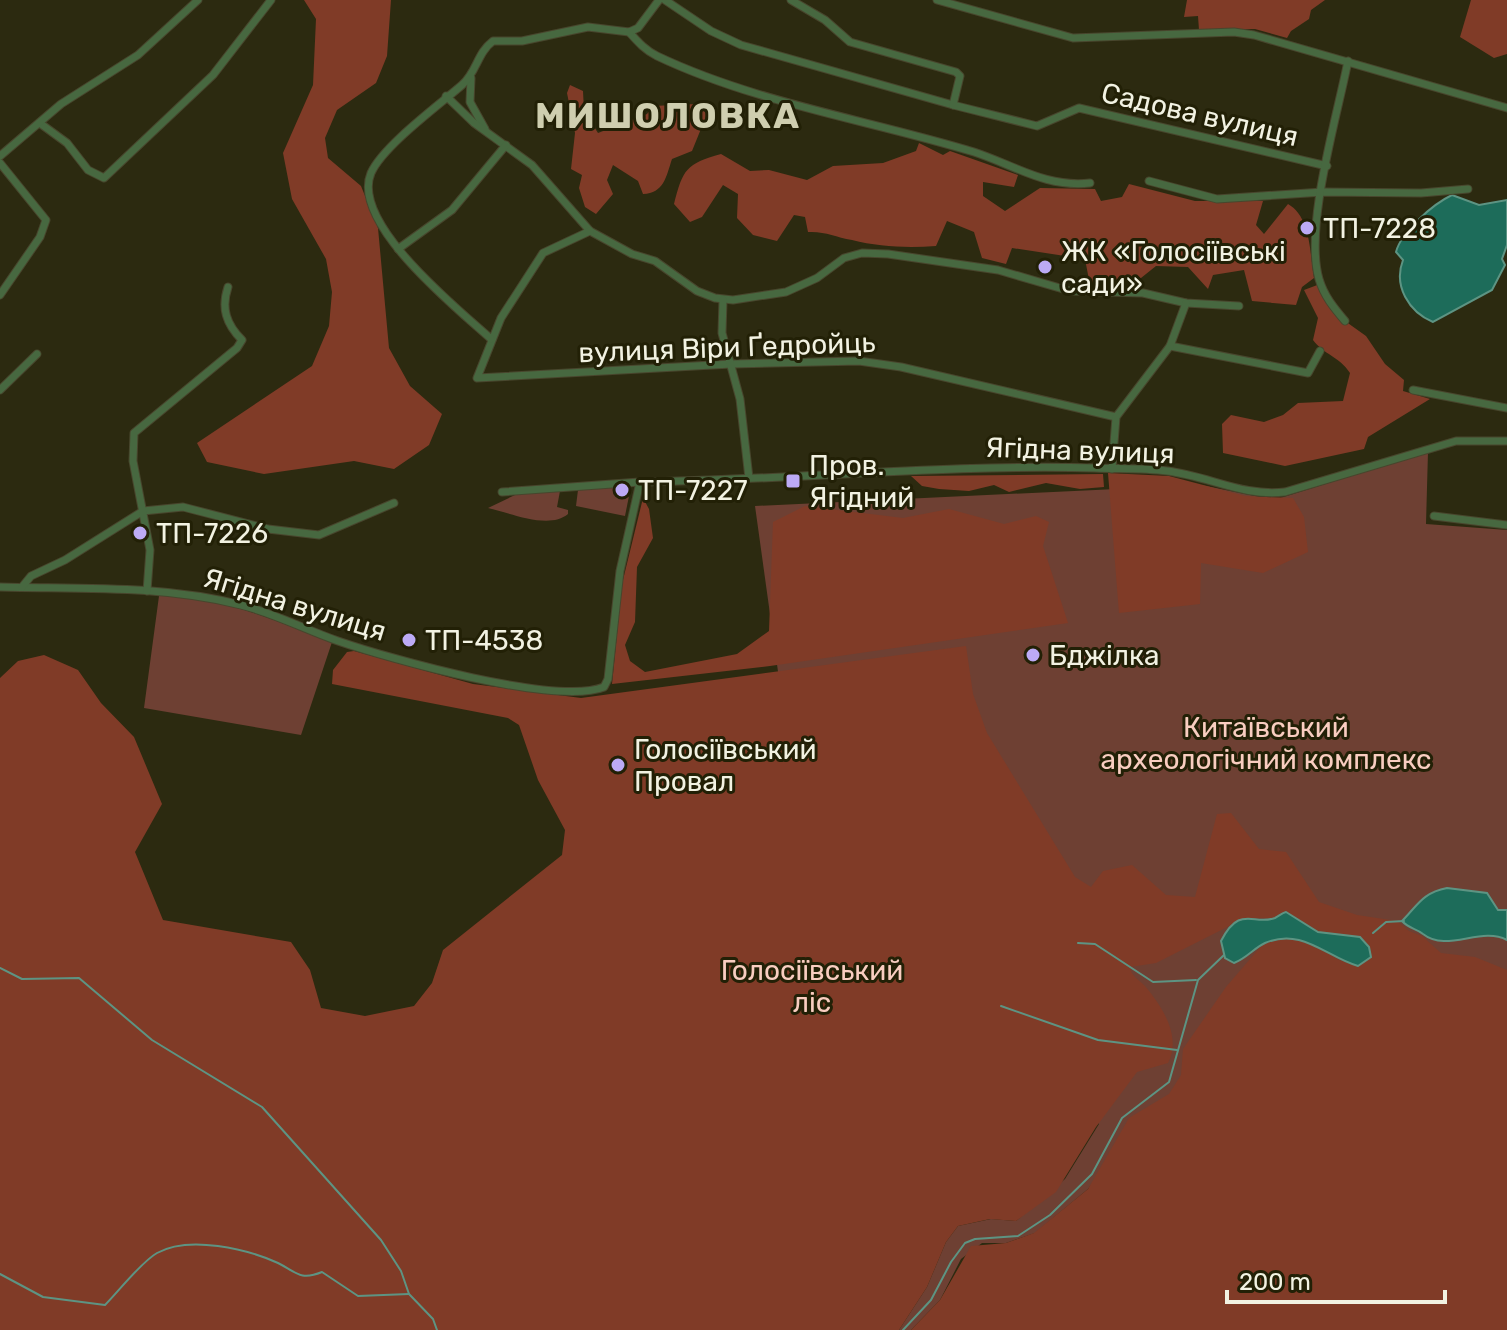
<svg xmlns="http://www.w3.org/2000/svg" width="1507" height="1330" viewBox="0 0 1507 1330" font-family="Rubik,sans-serif">
	<rect width="100%" height="100%" fill="#2c2a10"/>
	<g fill="#6e4033">
		<polygon points="1428,452 1426,524 1507,530 1507,1330 1097,1177 1088,1189 1035,1233 1006,1243 982,1243 961,1259 940,1300 911,1330 899,1330 927,1287 946,1242 958,1226 991,1219 1016,1221 1065,1179 1099,1124 780,686 755,506 1201,485 1274,500"/>
		<polygon points="631,486 625,516 576,506 578,490"/>
		<path d="M549 490 560 491 557 507 568 510V514C549 530 511 513 488 508L515 495Z"/>
		<path d="M159 596C217 594 278 622 332 642L301 735 144 708Z"/>
	</g>
	<g fill="#803b27">
		<polygon points="304,0 391,0 387,56 376,83 337,110 325,138 328,158 361,186 378,228 389,348 410,386 442,414 429,445 394,469 354,461 264,474 207,462 197,443 312,366 329,326 332,292 326,259 292,199 283,153 313,85 316,19"/>
		<polygon points="1187,0 1325,0 1311,10 1309,19 1291,31 1287,38 1255,29 1199,30 1198,16 1184,17"/>
		<polygon points="1471,0 1507,0 1507,54 1494,58 1460,37"/>
		<path d="M570 85 583 91 584 111 598 133 647 114 653 106 696 104 707 114 692 151 672 159C666 177 664 193 643 194L638 181 613 165 607 180 613 194 596 214 585 207 579 188 582 175 571 169 575 133 567 93Z"/>
		<path d="M919 143 943 155 950 151 1018 175 1014 187 983 182V196L1005 211 1040 188 1095 189 1101 201 1122 197 1129 184 1195 201H1263L1256 225 1264 234 1288 204C1311 217 1310 254 1314 278L1302 287 1296 305 1252 301 1244 270 1213 275 1208 289 1188 267 1156 266 1136 282 1090 285 1085 259 1012 248 1006 264 982 258 974 232 947 221 936 246C908 248 879 247 852 240 835 237 825 231 808 232L805 217 794 215 777 241 753 235 737 218 738 194 723 185 702 217 690 222 674 204C683 169 686 164 721 154L750 171 769 170 807 180 833 166 883 163 916 151Z"/>
		<path d="M1320 284 1345 321 1366 336 1385 364 1404 380 1403 391 1430 399 1368 437 1364 449 1285 466 1223 453 1222 424 1231 415 1264 422 1283 415 1298 403 1343 401 1350 373C1340 357 1323 354 1313 340L1318 318 1304 290Z"/>
		<polygon points="1108,473 1169,476 1245,496 1293,498 1304,517 1308,552 1263,573 1201,563 1200,604 1119,613"/>
		<polygon points="1103,474 1104,487 1080,489 1046,483 1009,492 994,485 969,491 939,489 922,486 911,476"/>
		<polygon points="643,498 649,509 653,538 637,567 635,622 625,645 630,661 645,672 737,654 769,631 773,522 805,506 903,518 949,509 1004,524 1036,516 1049,522 1043,546 1068,623 770,666 612,684 622,584"/>
		<path d="M966 646 973 694 987 733 1075 877 1091 887 1103 871 1132 865 1166 895 1195 897 1217 814 1231 813 1259 849 1286 852 1319 902 1357 915 1397 921 1409 931 1422 936 1441 953 1475 957 1507 970V1330H911L940 1300 971 1246 1006 1243 1034 1233 1088 1189 1129 1118 1169 1094 1181 1075 1183 1049 1226 987 1263 944 1286 938 1310 940 1339 960 1358 966 1330 934 1318 932 1281 913 1275 918H1245L1156 963 1130 967C1131 976 1138 979 1145 986 1162 1006 1182 1037 1168 1063L1137 1072 1096 1127 1056 1192 1016 1221 990 1219 958 1226 946 1242 927 1287 899 1330H0V678L18 661 44 655 78 670 101 703 134 737 162 804 135 852 163 920 291 942 310 970 321 1008 365 1016 414 1006 432 983 443 950 562 855 565 830 538 780 519 725 508 718 332 684 333 670 347 652 354 651 473 684 581 698Z"/>
	</g>
	<g fill="#1d6c5a" stroke="#5d9483" stroke-width="2">
		<path d="M1452 195 1479 205 1507 200V245L1502 259 1505 265 1492 290 1433 322C1409 312 1393 286 1403 260L1396 252C1401 232 1433 204 1452 195Z"/>
		<path d="M1447 888 1487 893 1498 910H1507V940C1481 926 1447 953 1423 934 1416 928 1409 929 1402 921 1418 905 1422 893 1447 888Z"/>
		<path d="M1286 912 1318 932 1360 937 1369 947 1371 957 1358 966C1326 957 1302 927 1265 943 1254 948 1247 958 1234 963L1225 958 1221 941C1240 904 1253 926 1275 918 1279 916 1282 913 1286 912Z"/>
	</g>
	<g fill="none" stroke-linecap="round" stroke-linejoin="round">
		<g stroke="#5d9483" stroke-width="2">
			<polyline points="1373,933 1386,922 1404,921"/>
			<polyline points="1078,943 1095,944 1153,982 1196,980"/>
			<polyline points="0,968 22,979 79,978 152,1040 262,1107 381,1240 401,1271 409,1294 433,1319 437,1330"/>
			<polyline points="1001,1006 1098,1040 1177,1050"/>
			<path d="M0 1274 43 1297 105 1305C119 1291 141 1262 157 1253 189 1235 247 1249 278 1263 296 1272 300 1281 322 1272L358 1296 409 1294"/>
			<polyline points="903,1330 931,1300 951,1262 965,1243 975,1239 1018,1236 1050,1215 1092,1174 1122,1118 1169,1082 1198,980 1224,955"/>
		</g>
		<defs>
			<g id="minor">
				<polyline points="665,0 711,31 741,45 953,105"/>
				<polyline points="791,0 825,20 850,42 956,72 960,76 953,105 1037,126 1079,108 1327,166"/>
				<polyline points="937,0 1073,38 1234,32 1254,35 1507,108"/>
				<path d="M629 32C638 42 645 50 657 56 756 103 869 120 974 152 1014 165 1046 188 1090 183"/>
				<polyline points="471,78 470,102 485,129"/>
				<polyline points="446,96 474,123 532,165 590,231 632,254 655,261 697,291 715,298 733,300 786,292 817,278 844,258 862,253 888,254 998,270 1070,291 1143,293 1186,303 1239,306"/>
				<polyline points="41,124 67,143 88,170 104,178 213,75 271,0"/>
				<polyline points="0,156 61,104 138,55 198,0"/>
				<polyline points="0,163 46,220 40,237 0,295"/>
				<polyline points="1149,181 1217,199 1323,192 1421,193 1468,189"/>
				<polyline points="590,231 543,253 501,318 477,378 731,364 859,361 901,367 1116,417"/>
				<polyline points="398,249 452,210 506,145"/>
				<polyline points="723,300 722,333 740,399 749,478"/>
				<path d="M1345 321C1334 308 1324 296 1319 279 1304 227 1337 117 1348 61"/>
				<path d="M491 339C458 309 350 223 371 173 383 146 439 105 462 85 477 72 477 53 493 41H522L588 27 629 32 638 28 659 0"/>
				<polyline points="1170,346 1308,373 1320,351"/>
				<polyline points="0,390 37,354"/>
				<polyline points="1413,390 1507,408"/>
				<polyline points="1112,469 1116,417 1170,346 1186,303"/>
				<polyline points="502,492 640,482"/>
				<polyline points="1434,516 1507,525"/>
				<path d="M0 587C81 589 162 585 241 605 274 613 306 630 338 641 390 659 557 706 604 687L608 679 620 571 640 482C792 480 943 464 1095 468 1118 469 1143 468 1167 471 1209 476 1243 497 1285 492L1456 441H1507"/>
				<polyline points="22,587 31,576 65,560 143,511 183,507 268,529 319,535 394,503"/>
				<path d="M147 591 150 550 133 461 134 433 237 348 242 340C226 324 221 308 228 287"/>
			</g>
		</defs>
		<use href="#minor" stroke="#48462d" stroke-width="9"/>
		<use href="#minor" stroke="#476840" stroke-width="7"/>
	</g>
	<g fill="#bcaaf5" stroke="#222006" stroke-width="3">
		<circle cx="1307" cy="228" r="8"/>
		<circle cx="1045" cy="267" r="8"/>
		<rect x="785" y="473" width="16" height="16" rx="4"/>
		<circle cx="622" cy="490" r="8"/>
		<circle cx="140" cy="533" r="8"/>
		<circle cx="409" cy="640" r="8"/>
		<circle cx="1033" cy="655" r="8"/>
		<circle cx="618" cy="765" r="8"/>
	</g>
	<g text-anchor="middle" stroke-width="6" stroke-linejoin="round" paint-order="stroke">
		<g font-size="28" fill="#f2f2e2" stroke="#222006">
			<text transform="translate(1200 114) rotate(13)" y="10">Садова вулиця</text>
			<text transform="translate(727 347) rotate(-2)" y="10">вулиця Віри Ґедройць</text>
			<text transform="translate(1080 450) rotate(2)" y="10">Ягідна вулиця</text>
			<text transform="translate(295 604) rotate(17)" y="10">Ягідна вулиця</text>
		</g>
		<g font-size="28" fill="#f2f2e2" stroke="#222006" text-anchor="start">
			<text x="1323" y="238">ТП-7228</text>
			<text x="1061" y="261">ЖК «Голосіївські<tspan x="1061" dy="32">сади»</tspan></text>
			<text x="809" y="475">Пров.<tspan x="809" dy="32">Ягідний</tspan></text>
			<text x="638" y="500">ТП-7227</text>
			<text x="156" y="543">ТП-7226</text>
			<text x="425" y="650">ТП-4538</text>
			<text x="1049" y="665">Бджілка</text>
			<text x="634" y="759">Голосіївський<tspan x="634" dy="32">Провал</tspan></text>
		</g>
		<g font-size="28" fill="#f9cdc0" stroke="#222006">
			<text x="1266" y="737">Китаївський<tspan x="1266" dy="32">археологічний комплекс</tspan></text>
			<text x="812" y="980">Голосіївський<tspan x="812" dy="32">ліс</tspan></text>
		</g>
		<g font-size="36" font-weight="bold" letter-spacing="2" fill="#cfceaf" stroke="#222006">
			<text x="668" y="128">МИШОЛОВКА</text>
		</g>
	</g>
	<path d="M1227 1290v12h218v-12" fill="none" stroke="#f2f2e2" stroke-width="4"/>
	<text x="1239" y="1290" font-size="24" fill="#f2f2e2" stroke="#222006" stroke-width="6" paint-order="stroke">200 m</text>
</svg>
